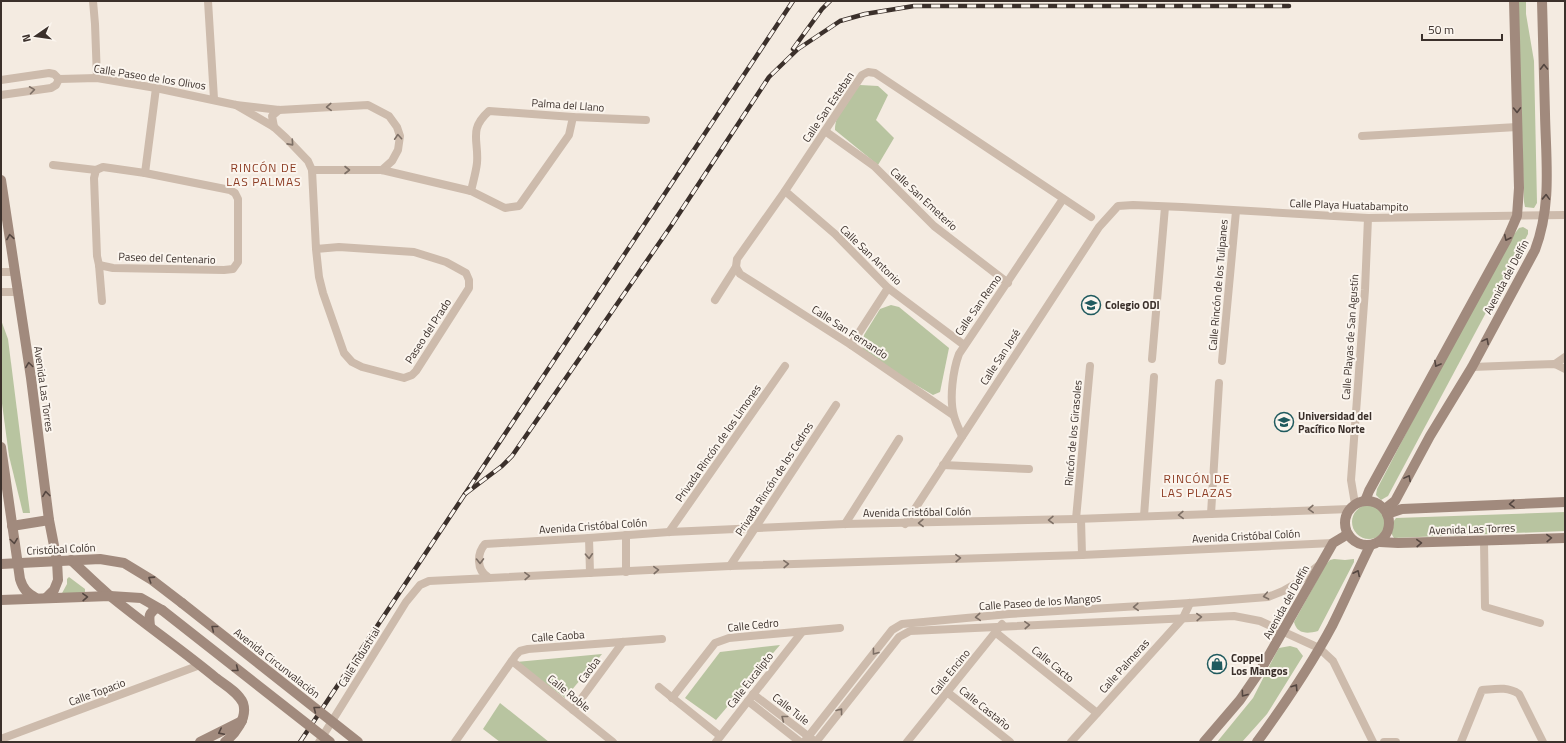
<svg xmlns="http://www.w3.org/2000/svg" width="1566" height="743" viewBox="0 0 1566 743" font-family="'Titillium Web',sans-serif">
	<rect width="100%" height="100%" fill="#f4ebe1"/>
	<g fill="#b8c4a0">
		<polygon points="1518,1 1526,1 1526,14 1534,61 1537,203 1534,208 1525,207 1524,202"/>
		<path d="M860 85 878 86 888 95 876 120 894 138 878 165 835 130C835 112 849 98 860 85Z"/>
		<polygon points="1523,227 1528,230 1528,234 1388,496 1381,500 1376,495 1377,489 1415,416 1512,237 1519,228"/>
		<polygon points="891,305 899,307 949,348 940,392 933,395 862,353 864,335 880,309"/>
		<polygon points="1,320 8,339 30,513 23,513 9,456 1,396"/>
		<circle cx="1369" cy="522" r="17"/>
		<path d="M1565 512V531L1394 538C1389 531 1390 525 1396 518Z"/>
		<path d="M1334 559 1345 560 1354 559V562L1318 631C1307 634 1297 634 1294 622L1326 564 1330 560Z"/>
		<polygon points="69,577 85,589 85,593 61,595 67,584 67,579"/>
		<polygon points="780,645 716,720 685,698 720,652"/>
		<polygon points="1290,646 1297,648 1303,656 1267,714 1242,742 1217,742 1253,698 1276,653 1279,648"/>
		<polygon points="602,654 565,698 516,662"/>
		<polygon points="500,703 549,742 500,742 483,729"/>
	</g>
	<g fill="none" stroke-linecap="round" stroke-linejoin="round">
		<g stroke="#cdbbac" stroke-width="8">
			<polyline points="93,1 95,24 97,78"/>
			<polyline points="208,1 214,99"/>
			<polyline points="1,80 49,73 54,74 59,79 97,78 156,88 236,105 279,110 368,105 389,116 397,127 400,136 398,150 392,161 382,170"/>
			<polyline points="1,95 51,88 56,85 59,79"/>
			<polyline points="236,105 274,127 286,138 308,161 312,170 316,249 319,277 323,293 344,353 352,362 362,367 404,378 412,375 416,371 469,288 469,280 466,273 446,262 414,252 339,247 316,249"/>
			<polyline points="274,127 272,116 279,110"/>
			<polyline points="825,131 874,166 934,226 1008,283"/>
			<polyline points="1362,136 1517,127"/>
			<polyline points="53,165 96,170 103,167 145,173 230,190 235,193 238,199 238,262 233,269 224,270 113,268 99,265"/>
			<polyline points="96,170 94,178 97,256 99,265 102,301"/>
			<polyline points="312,170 382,170 471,191 505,208 519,206 569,135 573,117"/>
			<polyline points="145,173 156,88"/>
			<path d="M471 191C473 182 476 172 477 163 479 140 468 130 489 111L573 117 646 120"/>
			<polyline points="785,191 835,234 888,288 964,345"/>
			<polyline points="736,267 740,274 851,345 953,415"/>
			<polyline points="1,272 15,272"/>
			<polyline points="1,292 19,292"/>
			<polyline points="715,300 736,267 737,259 785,191 862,75 868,72 875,73 1091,217"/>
			<polyline points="851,345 888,288"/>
			<polyline points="1152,359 1165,207"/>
			<polyline points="1222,361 1236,211"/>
			<polyline points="1555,364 1565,357"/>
			<polyline points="1472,367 1555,364 1565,369"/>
			<path d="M962 436C959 429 956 423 954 416 949 399 953 370 959 354L1063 199"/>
			<polyline points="943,465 1029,469"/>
			<polyline points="1355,504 1351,480 1365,290 1368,218"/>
			<polyline points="1211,514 1219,383"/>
			<polyline points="1144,516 1154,377"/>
			<polyline points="1076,519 1090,366"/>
			<polyline points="1081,519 1082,555"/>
			<polyline points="845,524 899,439"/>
			<polyline points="905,524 1099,227 1118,206 1133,205 1182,207 1368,218 1565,215"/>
			<polyline points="669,532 785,366"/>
			<polyline points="626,535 626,572"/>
			<polyline points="589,538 590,573"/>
			<polyline points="1484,541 1485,607 1540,623"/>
			<polyline points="730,566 836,405"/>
			<path d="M488 577C476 570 477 553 485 544L589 538 669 532 845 524 1076 519 1350 509"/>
			<polyline points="995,632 1097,713"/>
			<polyline points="512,661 613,742"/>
			<polyline points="659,687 720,736"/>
			<polyline points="947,692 1010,742"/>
			<polyline points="753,694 813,740"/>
			<polyline points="672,698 715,643 729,638 840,628"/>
			<polyline points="748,701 800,742"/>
			<polyline points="573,710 623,642"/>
			<polyline points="1,739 200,665"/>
			<polyline points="319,742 406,602 420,585 429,581 730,566 1082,555 1333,543"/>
			<polyline points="455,742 516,655 520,651 528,649 662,639"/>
			<polyline points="716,742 802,632"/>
			<polyline points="804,742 892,630 902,624 1009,614 1190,603 1268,597 1283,591 1297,583 1319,565"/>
			<polyline points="816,742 899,637 910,631 1234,616 1260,621 1319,648 1333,661 1373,742"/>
			<polyline points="907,742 1002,624"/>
			<polyline points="1071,742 1183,618 1190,603"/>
			<polyline points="1384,742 1396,742"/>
			<path d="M1461 742 1482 690C1495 689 1507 686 1519 694L1543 742"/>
		</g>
		<g stroke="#a18a7d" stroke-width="10">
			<polyline points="1,180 31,378 49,520 57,561 58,580 54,590 46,598"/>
			<path d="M1 447 20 579C23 589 27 593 36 598"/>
			<circle cx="1367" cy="523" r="22"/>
			<polyline points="1365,501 1369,491 1507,239 1517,216 1519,188 1514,1"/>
			<path d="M1385 509 1395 501 1430 436 1472 367 1535 250C1552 205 1546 161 1545 114 1544 76 1543 39 1542 1"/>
			<polyline points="1387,514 1402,509 1565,502"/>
			<polyline points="12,526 49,520"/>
			<polyline points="1380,542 1398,543 1565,538"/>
			<path d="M71 560C84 572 96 584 109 595 144 624 181 649 216 678 225 685 238 692 243 703 248 718 235 734 225 742"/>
			<polyline points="1,564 100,559 124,563 152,580 182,603"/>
			<polyline points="1,600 110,596 141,598 162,610"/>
			<path d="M150 626C149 617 148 613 157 608"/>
			<polyline points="200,742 242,721"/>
			<polyline points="1204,742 1240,700 1260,671 1333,543 1348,534"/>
			<path d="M1257 742C1284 705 1310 667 1332 626 1345 600 1357 572 1370 546"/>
		</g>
		<defs>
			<g id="rail">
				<polyline points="793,49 822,9 830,1"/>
				<polyline points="465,494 502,466 512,456 671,226 769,77 798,49 840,21 865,14 914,6 1289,6"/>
				<polyline points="300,742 793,1"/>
			</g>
		</defs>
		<use href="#rail" stroke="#3b302b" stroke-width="4.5"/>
		<use href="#rail" stroke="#fbf5ee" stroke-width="3" stroke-dasharray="9" stroke-linecap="butt"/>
		<g stroke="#a18a7d" stroke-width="10">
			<polyline points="182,603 358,742"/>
			<polyline points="162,610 330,742"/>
		</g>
	</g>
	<defs><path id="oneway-chevron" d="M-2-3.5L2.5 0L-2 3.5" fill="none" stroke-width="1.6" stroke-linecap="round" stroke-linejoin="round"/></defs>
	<g stroke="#544640">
		<use href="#oneway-chevron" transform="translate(1544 67) rotate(-91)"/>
		<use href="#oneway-chevron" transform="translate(1517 110) rotate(89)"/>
		<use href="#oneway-chevron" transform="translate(1546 197) rotate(-88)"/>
		<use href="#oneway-chevron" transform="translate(10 237) rotate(-99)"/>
		<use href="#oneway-chevron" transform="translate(1507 238) rotate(116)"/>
		<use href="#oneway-chevron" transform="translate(1486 341) rotate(-62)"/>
		<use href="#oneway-chevron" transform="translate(1437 364) rotate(119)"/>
		<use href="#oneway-chevron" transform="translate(29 365) rotate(-98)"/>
		<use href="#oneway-chevron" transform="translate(1408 478) rotate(-62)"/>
		<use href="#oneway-chevron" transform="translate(46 494) rotate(-97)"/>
		<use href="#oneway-chevron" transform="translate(1512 504) rotate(178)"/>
		<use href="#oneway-chevron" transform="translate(1549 538) rotate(-2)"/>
		<use href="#oneway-chevron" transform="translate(14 541) rotate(82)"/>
		<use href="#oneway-chevron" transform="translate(1419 543) rotate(-2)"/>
		<use href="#oneway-chevron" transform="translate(1357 573) rotate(-64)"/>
		<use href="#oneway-chevron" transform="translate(151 579) rotate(-147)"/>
		<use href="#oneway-chevron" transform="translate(85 597) rotate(-2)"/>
		<use href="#oneway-chevron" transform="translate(214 628) rotate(-142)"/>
		<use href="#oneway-chevron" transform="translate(236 669) rotate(38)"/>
		<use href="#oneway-chevron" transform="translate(1295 687) rotate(-57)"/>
		<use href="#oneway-chevron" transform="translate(1244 694) rotate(126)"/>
		<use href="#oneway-chevron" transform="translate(316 709) rotate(-142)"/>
		<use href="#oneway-chevron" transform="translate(221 732) rotate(153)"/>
	</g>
	<g stroke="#7d6f65">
		<use href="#oneway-chevron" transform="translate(32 90) rotate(-8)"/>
		<use href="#oneway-chevron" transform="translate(329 107) rotate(177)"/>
		<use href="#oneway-chevron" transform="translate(398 137) rotate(-94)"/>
		<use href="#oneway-chevron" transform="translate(291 143) rotate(48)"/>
		<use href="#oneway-chevron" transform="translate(347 170)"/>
		<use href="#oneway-chevron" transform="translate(1311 509) rotate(178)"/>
		<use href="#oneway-chevron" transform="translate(1181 515) rotate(178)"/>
		<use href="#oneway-chevron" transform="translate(1051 520) rotate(179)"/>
		<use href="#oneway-chevron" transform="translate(921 523) rotate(179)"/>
		<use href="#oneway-chevron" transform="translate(589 556) rotate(87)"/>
		<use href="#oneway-chevron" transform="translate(958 558) rotate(-2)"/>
		<use href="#oneway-chevron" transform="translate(480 561) rotate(89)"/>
		<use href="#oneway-chevron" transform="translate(786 564) rotate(-2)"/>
		<use href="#oneway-chevron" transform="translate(656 570) rotate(-3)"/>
		<use href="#oneway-chevron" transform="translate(527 576) rotate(-2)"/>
		<use href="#oneway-chevron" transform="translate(1266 596) rotate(169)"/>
		<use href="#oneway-chevron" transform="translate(1136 607) rotate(177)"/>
		<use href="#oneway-chevron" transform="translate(978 617) rotate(175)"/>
		<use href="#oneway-chevron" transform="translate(1199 617) rotate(-2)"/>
		<use href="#oneway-chevron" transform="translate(1027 625) rotate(-3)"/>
		<use href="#oneway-chevron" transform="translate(875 652) rotate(128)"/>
		<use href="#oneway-chevron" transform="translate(840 711) rotate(-52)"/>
		<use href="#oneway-chevron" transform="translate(784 718) rotate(-142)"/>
	</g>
	<defs>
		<symbol id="school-ring" viewBox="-11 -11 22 22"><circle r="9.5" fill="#fbf5ee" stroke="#1f5a5e" stroke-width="1.5"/><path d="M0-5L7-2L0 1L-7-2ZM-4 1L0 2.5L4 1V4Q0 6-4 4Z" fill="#1f5a5e"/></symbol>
		<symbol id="university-ring" viewBox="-11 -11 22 22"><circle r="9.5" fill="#fbf5ee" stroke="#1f5a5e" stroke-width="1.5"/><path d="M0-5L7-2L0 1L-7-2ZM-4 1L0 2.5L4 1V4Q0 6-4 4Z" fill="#1f5a5e"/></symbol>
		<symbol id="shop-ring" viewBox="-11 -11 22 22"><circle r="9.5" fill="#fbf5ee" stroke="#1f5a5e" stroke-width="1.5"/><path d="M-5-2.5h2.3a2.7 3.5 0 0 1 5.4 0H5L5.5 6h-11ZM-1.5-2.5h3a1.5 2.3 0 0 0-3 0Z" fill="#1f5a5e"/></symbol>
	</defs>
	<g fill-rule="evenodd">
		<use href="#school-ring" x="1080" y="294" width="22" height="22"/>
		<use href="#university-ring" x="1273" y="411" width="22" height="22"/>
		<use href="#shop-ring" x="1206" y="653" width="22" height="22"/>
	</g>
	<g text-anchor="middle" stroke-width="4" stroke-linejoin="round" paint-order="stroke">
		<g font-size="11" fill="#3b302b" stroke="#fbf5ee">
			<text transform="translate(150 77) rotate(9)" y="4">Calle Paseo de los Olivos</text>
			<text transform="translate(568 105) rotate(4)" y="4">Palma del Llano</text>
			<text transform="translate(828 107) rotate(-56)" y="4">Calle San Esteban</text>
			<text transform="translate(924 199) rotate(43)" y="4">Calle San Emeterio</text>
			<text transform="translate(1349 205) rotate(2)" y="4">Calle Playa Huatabampito</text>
			<text transform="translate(871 255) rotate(44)" y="4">Calle San Antonio</text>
			<text transform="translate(167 258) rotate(2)" y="4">Paseo del Centenario</text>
			<text transform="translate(1506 277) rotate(-62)" y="4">Avenida del Delfín</text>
			<text transform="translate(1218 285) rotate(-85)" y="4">Calle Rincón de los Tulipanes</text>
			<text transform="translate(978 305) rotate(-55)" y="4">Calle San Remo</text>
			<text transform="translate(428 331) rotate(-57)" y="4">Paseo del Prado</text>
			<text transform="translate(850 332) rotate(33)" y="4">Calle San Fernando</text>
			<text transform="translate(1350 337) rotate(-86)" y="4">Calle Playas de San Agustín</text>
			<text transform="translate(1000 357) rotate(-57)" y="4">Calle San José</text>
			<text transform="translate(44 389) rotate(82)" y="4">Avenida Las Torres</text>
			<text transform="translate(1073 433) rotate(-85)" y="4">Rincón de los Girasoles</text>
			<text transform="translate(718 443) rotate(-55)" y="4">Privada Rincón de los Limones</text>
			<text transform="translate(774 479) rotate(-57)" y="4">Privada Rincón de los Cedros</text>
			<text transform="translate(917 512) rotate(-1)" y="4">Avenida Cristóbal Colón</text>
			<text transform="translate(593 526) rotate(-4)" y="4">Avenida Cristóbal Colón</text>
			<text transform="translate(1472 529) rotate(-2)" y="4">Avenida Las Torres</text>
			<text transform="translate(1246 536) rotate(-3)" y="4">Avenida Cristóbal Colón</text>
			<text transform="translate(61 549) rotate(-3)" y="4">Cristóbal Colón</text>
			<text transform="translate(1040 602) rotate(-4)" y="4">Calle Paseo de los Mangos</text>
			<text transform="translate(1286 602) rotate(-61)" y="4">Avenida del Delfín</text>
			<text transform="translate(753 625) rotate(-6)" y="4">Calle Cedro</text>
			<text transform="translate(558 636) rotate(-4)" y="4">Calle Caoba</text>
			<text transform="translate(359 657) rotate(-58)" y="4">Calle Industrial</text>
			<text transform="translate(277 663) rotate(38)" y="4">Avenida Circunvalación</text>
			<text transform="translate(1053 664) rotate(39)" y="4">Calle Cacto</text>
			<text transform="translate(1124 666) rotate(-48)" y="4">Calle Palmeras</text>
			<text transform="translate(589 670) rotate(-54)" y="4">Caoba</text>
			<text transform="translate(950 672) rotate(-51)" y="4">Calle Encino</text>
			<text transform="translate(750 680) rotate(-52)" y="4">Calle Eucalipto</text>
			<text transform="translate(97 692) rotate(-20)" y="4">Calle Topacio</text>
			<text transform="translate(569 693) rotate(39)" y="4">Calle Roble</text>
			<text transform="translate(985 708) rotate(39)" y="4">Calle Castaño</text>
			<text transform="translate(791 709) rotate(38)" y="4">Calle Tule</text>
		</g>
		<g font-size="11" font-weight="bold" fill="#3b302b" stroke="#fbf5ee" text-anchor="start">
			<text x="1105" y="309">Colegio ODI</text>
			<text x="1298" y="420">Universidad del<tspan x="1298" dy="13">Pacífico Norte</tspan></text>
			<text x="1231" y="662">Coppel<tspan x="1231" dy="13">Los Mangos</tspan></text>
		</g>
		<g font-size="12" letter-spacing="1" fill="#8c3b22" stroke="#fbf5ee">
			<text x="264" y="172">RINCÓN DE<tspan x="264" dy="14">LAS PALMAS</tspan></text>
			<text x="1197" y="483">RINCÓN DE<tspan x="1197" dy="14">LAS PLAZAS</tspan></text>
		</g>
	</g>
	<rect width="1566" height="743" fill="none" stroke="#3b302b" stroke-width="4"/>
	<g transform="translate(36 36) rotate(257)" stroke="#fbf5ee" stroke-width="3" paint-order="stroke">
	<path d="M0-3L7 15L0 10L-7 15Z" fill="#3b302b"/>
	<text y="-6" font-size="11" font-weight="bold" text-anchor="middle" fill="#3b302b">N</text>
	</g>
	<path d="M1422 34v6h80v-6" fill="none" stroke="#3b302b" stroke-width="2"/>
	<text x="1428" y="34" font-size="12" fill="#3b302b" stroke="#fbf5ee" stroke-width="3" paint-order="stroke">50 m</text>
</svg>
